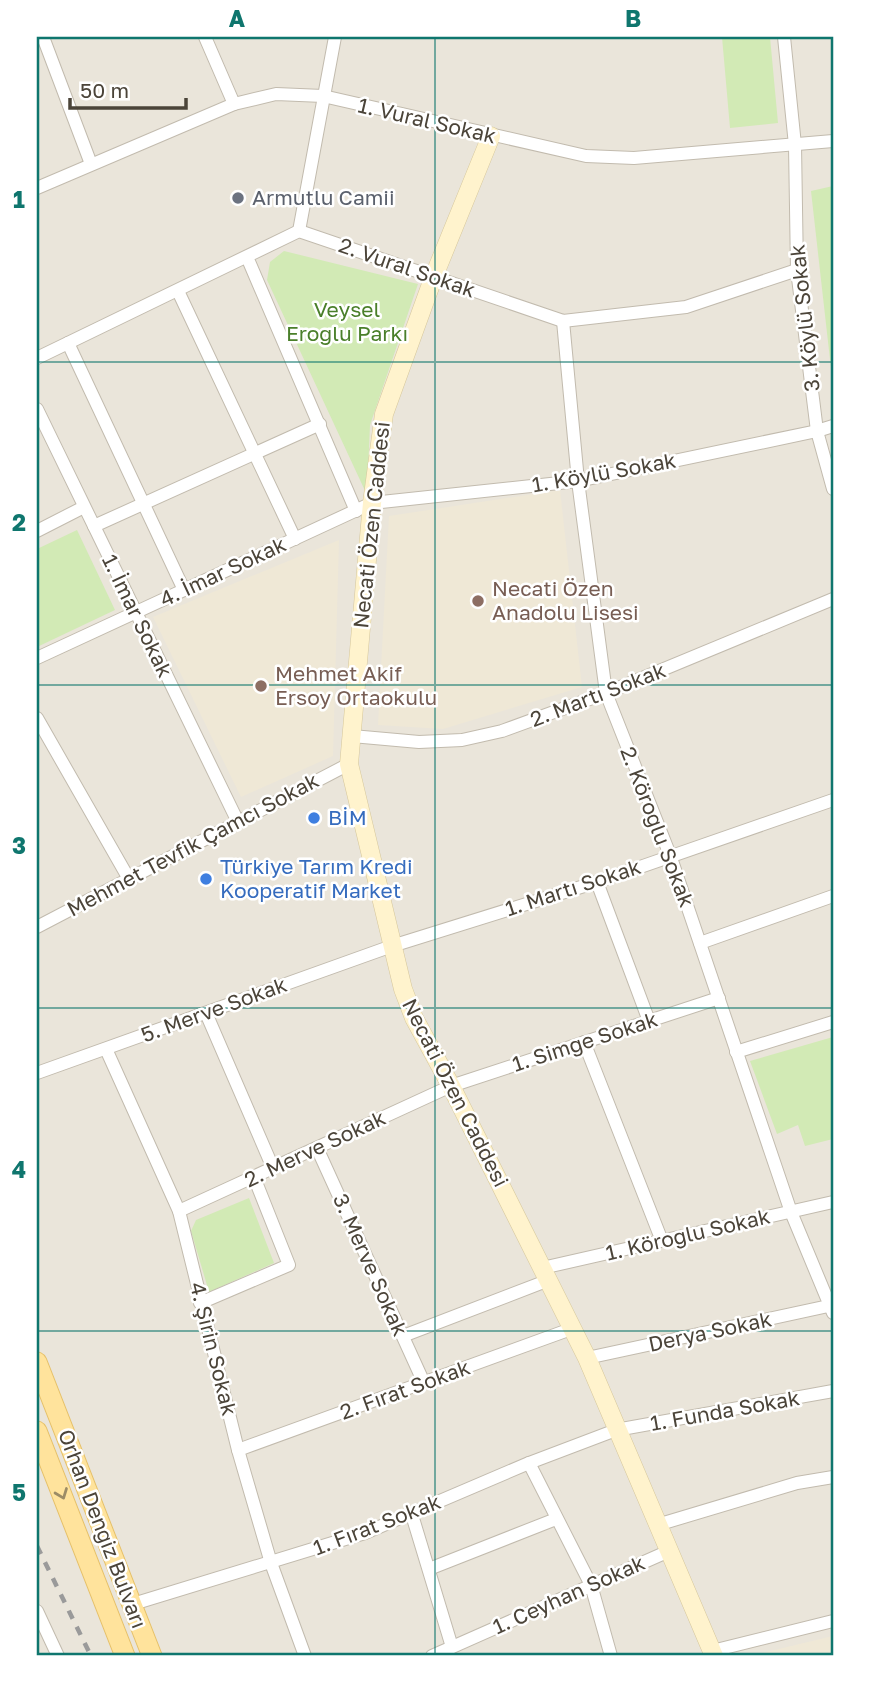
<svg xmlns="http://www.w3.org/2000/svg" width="870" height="1693" viewBox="0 0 870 1693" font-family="'Golos Text',sans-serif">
	<rect width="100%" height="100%" fill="#f6f3ec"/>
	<rect fill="#eae5da" x="37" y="37" width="796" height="1619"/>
	<g fill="#efe8d6">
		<polygon points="560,490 582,687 443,729 378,725 389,516"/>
		<polygon points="339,540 333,756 241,797 153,617"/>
		<polygon points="833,1636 833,1656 758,1656 758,1654"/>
	</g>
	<g fill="#d2eab5">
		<polygon points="722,37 770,37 778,123 730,128"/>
		<polygon points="833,186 833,386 811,191"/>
		<polygon points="284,251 418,284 370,425 367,495 267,280 270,262"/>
		<polygon points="77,530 115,610 37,647 37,549"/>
		<polygon points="833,1037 833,1139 805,1146 798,1125 777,1134 750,1061"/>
		<polygon points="249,1198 274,1263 209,1292 191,1231 196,1220"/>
	</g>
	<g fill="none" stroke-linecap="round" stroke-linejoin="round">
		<defs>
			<g id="street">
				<polyline points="43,37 91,164"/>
				<polyline points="205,37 234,104"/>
				<polyline points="784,37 795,145 797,270 817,431 833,489"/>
				<polyline points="37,188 234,104 276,94 323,96 586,156 634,158 833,141"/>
				<polyline points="299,231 335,37"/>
				<polyline points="247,257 356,511"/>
				<polyline points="178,291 295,539"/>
				<polyline points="563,321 578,481 606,693 670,855 791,1212 833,1313"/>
				<polyline points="68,343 184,590"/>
				<polyline points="37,358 299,231 563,321 686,307 797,270"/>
				<polyline points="37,409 238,822"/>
				<polyline points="94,526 320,424"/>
				<polyline points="37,531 84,507"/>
				<polyline points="37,658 372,503 578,481 817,431 833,426"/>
				<polyline points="37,718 129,879"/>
				<polyline points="352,736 419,742 462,740 502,731 606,693 833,599"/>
				<polyline points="597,882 649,1021"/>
				<polyline points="37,927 349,764"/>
				<polyline points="700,943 833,896"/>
				<polyline points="206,1013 273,1168"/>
				<polyline points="584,1042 662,1241"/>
				<polyline points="106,1049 179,1211 238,1450 271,1563 305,1656"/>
				<polyline points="736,1052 833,1022"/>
				<polyline points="37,1073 392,946 597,882 833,800"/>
				<polyline points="317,1148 424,1383"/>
				<polyline points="179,1211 451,1086 719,998"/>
				<polyline points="542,1268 833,1202"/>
				<polyline points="200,1303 289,1265 254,1177"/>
				<polyline points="403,1336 549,1280"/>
				<polyline points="587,1358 833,1305"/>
				<polyline points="238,1450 571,1329"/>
				<polyline points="529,1463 591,1585 611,1656"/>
				<polyline points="412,1515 452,1647"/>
				<polyline points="657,1525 797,1483 833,1477"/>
				<polyline points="429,1569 556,1519"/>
				<polyline points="133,1604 365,1533 529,1463 616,1430 833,1391"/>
				<polyline points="37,1611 58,1656"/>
				<polyline points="712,1651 833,1621"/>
				<polyline points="432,1656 669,1551"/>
			</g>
			<polyline id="secondary" points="491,136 434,276 384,414 372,503 349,764 403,989 414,1018 451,1086 587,1358 714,1656"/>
			<g id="primary">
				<polyline points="37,1362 152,1656"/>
				<polyline points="37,1431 125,1656"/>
			</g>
		</defs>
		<use href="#street" stroke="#c2bbae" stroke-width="14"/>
		<use href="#secondary" stroke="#d6c79b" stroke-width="19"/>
		<use href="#primary" stroke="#e6c16a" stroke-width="21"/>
		<use href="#street" stroke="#fff" stroke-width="12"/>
		<use href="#secondary" stroke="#fff3cd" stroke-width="18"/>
		<use href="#primary" stroke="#ffe39c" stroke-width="19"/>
		<polyline stroke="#9a9a9a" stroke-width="4.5" stroke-dasharray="9 9" stroke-linecap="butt" points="37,1546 91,1656"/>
	</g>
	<defs><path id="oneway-chevron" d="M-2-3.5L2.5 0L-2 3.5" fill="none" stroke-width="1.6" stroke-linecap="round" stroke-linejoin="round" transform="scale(1.75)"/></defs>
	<use stroke="#9c8c66" href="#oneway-chevron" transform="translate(62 1494) rotate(69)"/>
	<path fill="none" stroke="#0f766e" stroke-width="2" stroke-opacity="0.55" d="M435 37V1656M37 362H833M37 685H833M37 1008H833M37 1331H833"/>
	<circle fill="#6b7280" stroke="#fff" stroke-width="2.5" cx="238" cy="198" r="7"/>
	<g fill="#8d6e63" stroke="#fff" stroke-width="2.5">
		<circle cx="478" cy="601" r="7"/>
		<circle cx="261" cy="686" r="7"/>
	</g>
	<g fill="#3f7fe0" stroke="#fff" stroke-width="2.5">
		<circle cx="314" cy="818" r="7"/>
		<circle cx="206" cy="879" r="7"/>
	</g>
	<g text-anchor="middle" stroke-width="5" stroke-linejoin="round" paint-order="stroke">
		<g font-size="21" fill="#4b4439" stroke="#fff">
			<text transform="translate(427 121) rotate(13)" y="7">1. Vural Sokak</text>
			<text transform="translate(407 268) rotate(19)" y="7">2. Vural Sokak</text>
			<text transform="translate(805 318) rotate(-96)" y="7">3. Köylü Sokak</text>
			<text transform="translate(604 473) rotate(-10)" y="7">1. Köylü Sokak</text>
			<text transform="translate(372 525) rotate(-84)" y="7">Necati Özen Caddesi</text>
			<text transform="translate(223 572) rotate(-25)" y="7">4. İmar Sokak</text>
			<text transform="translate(137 616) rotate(64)" y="7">1. İmar Sokak</text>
			<text transform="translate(598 695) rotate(-21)" y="7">2. Martı Sokak</text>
			<text transform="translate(657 827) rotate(69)" y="7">2. Köroğlu Sokak</text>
			<text transform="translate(193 845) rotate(-28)" y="7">Mehmet Tevfik Çamcı Sokak</text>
			<text transform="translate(573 888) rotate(-18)" y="7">1. Martı Sokak</text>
			<text transform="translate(214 1010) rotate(-20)" y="7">5. Merve Sokak</text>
			<text transform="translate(585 1042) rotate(-18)" y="7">1. Simge Sokak</text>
			<text transform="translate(455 1093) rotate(63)" y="7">Necati Özen Caddesi</text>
			<text transform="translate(315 1149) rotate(-25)" y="7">2. Merve Sokak</text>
			<text transform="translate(688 1235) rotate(-13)" y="7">1. Köroğlu Sokak</text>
			<text transform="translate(370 1265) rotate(66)" y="7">3. Merve Sokak</text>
			<text transform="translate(710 1332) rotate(-12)" y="7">Derya Sokak</text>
			<text transform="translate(213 1349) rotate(76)" y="7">4. Şirin Sokak</text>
			<text transform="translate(405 1390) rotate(-20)" y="7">2. Fırat Sokak</text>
			<text transform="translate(725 1411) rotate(-10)" y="7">1. Funda Sokak</text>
			<text transform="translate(377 1525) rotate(-21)" y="7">1. Fırat Sokak</text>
			<text transform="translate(102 1529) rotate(69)" y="7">Orhan Dengiz Bulvarı</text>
			<text transform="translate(569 1595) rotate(-24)" y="7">1. Ceyhan Sokak</text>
		</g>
		<g font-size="21" fill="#5b616d" stroke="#fff" text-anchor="start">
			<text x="252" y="205">Armutlu Camii</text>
		</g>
		<g font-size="21" fill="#4a7f2a" stroke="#fff">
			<text x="347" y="317">Veysel<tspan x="347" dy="24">Eroğlu Parkı</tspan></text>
		</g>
		<g font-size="21" fill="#785e54" stroke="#fff" text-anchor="start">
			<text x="492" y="596">Necati Özen<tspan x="492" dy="24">Anadolu Lisesi</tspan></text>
			<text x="275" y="681">Mehmet Akif<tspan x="275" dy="24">Ersoy Ortaokulu</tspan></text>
		</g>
		<g font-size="21" fill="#366cbe" stroke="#fff" text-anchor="start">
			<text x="328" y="825">BİM</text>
			<text x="220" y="874">Türkiye Tarım Kredi<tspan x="220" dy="24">Kooperatif Market</tspan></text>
		</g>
	</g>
	<rect width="870" height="1693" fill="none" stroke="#ffffff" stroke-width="77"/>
	<path d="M70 98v10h116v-10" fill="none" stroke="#4b4439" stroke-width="3.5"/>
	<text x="80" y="98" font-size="21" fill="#4b4439" stroke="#ffffff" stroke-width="5" paint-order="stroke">50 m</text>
	<rect x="38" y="38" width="794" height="1616" fill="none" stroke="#0f766e" stroke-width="2.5"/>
	<g font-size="23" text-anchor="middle" font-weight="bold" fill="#0f766e">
		<text x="237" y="27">A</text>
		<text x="633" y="27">B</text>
		<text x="19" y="208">1</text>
		<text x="19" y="531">2</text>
		<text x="19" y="854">3</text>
		<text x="19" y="1178">4</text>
		<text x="19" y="1501">5</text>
	</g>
</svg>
